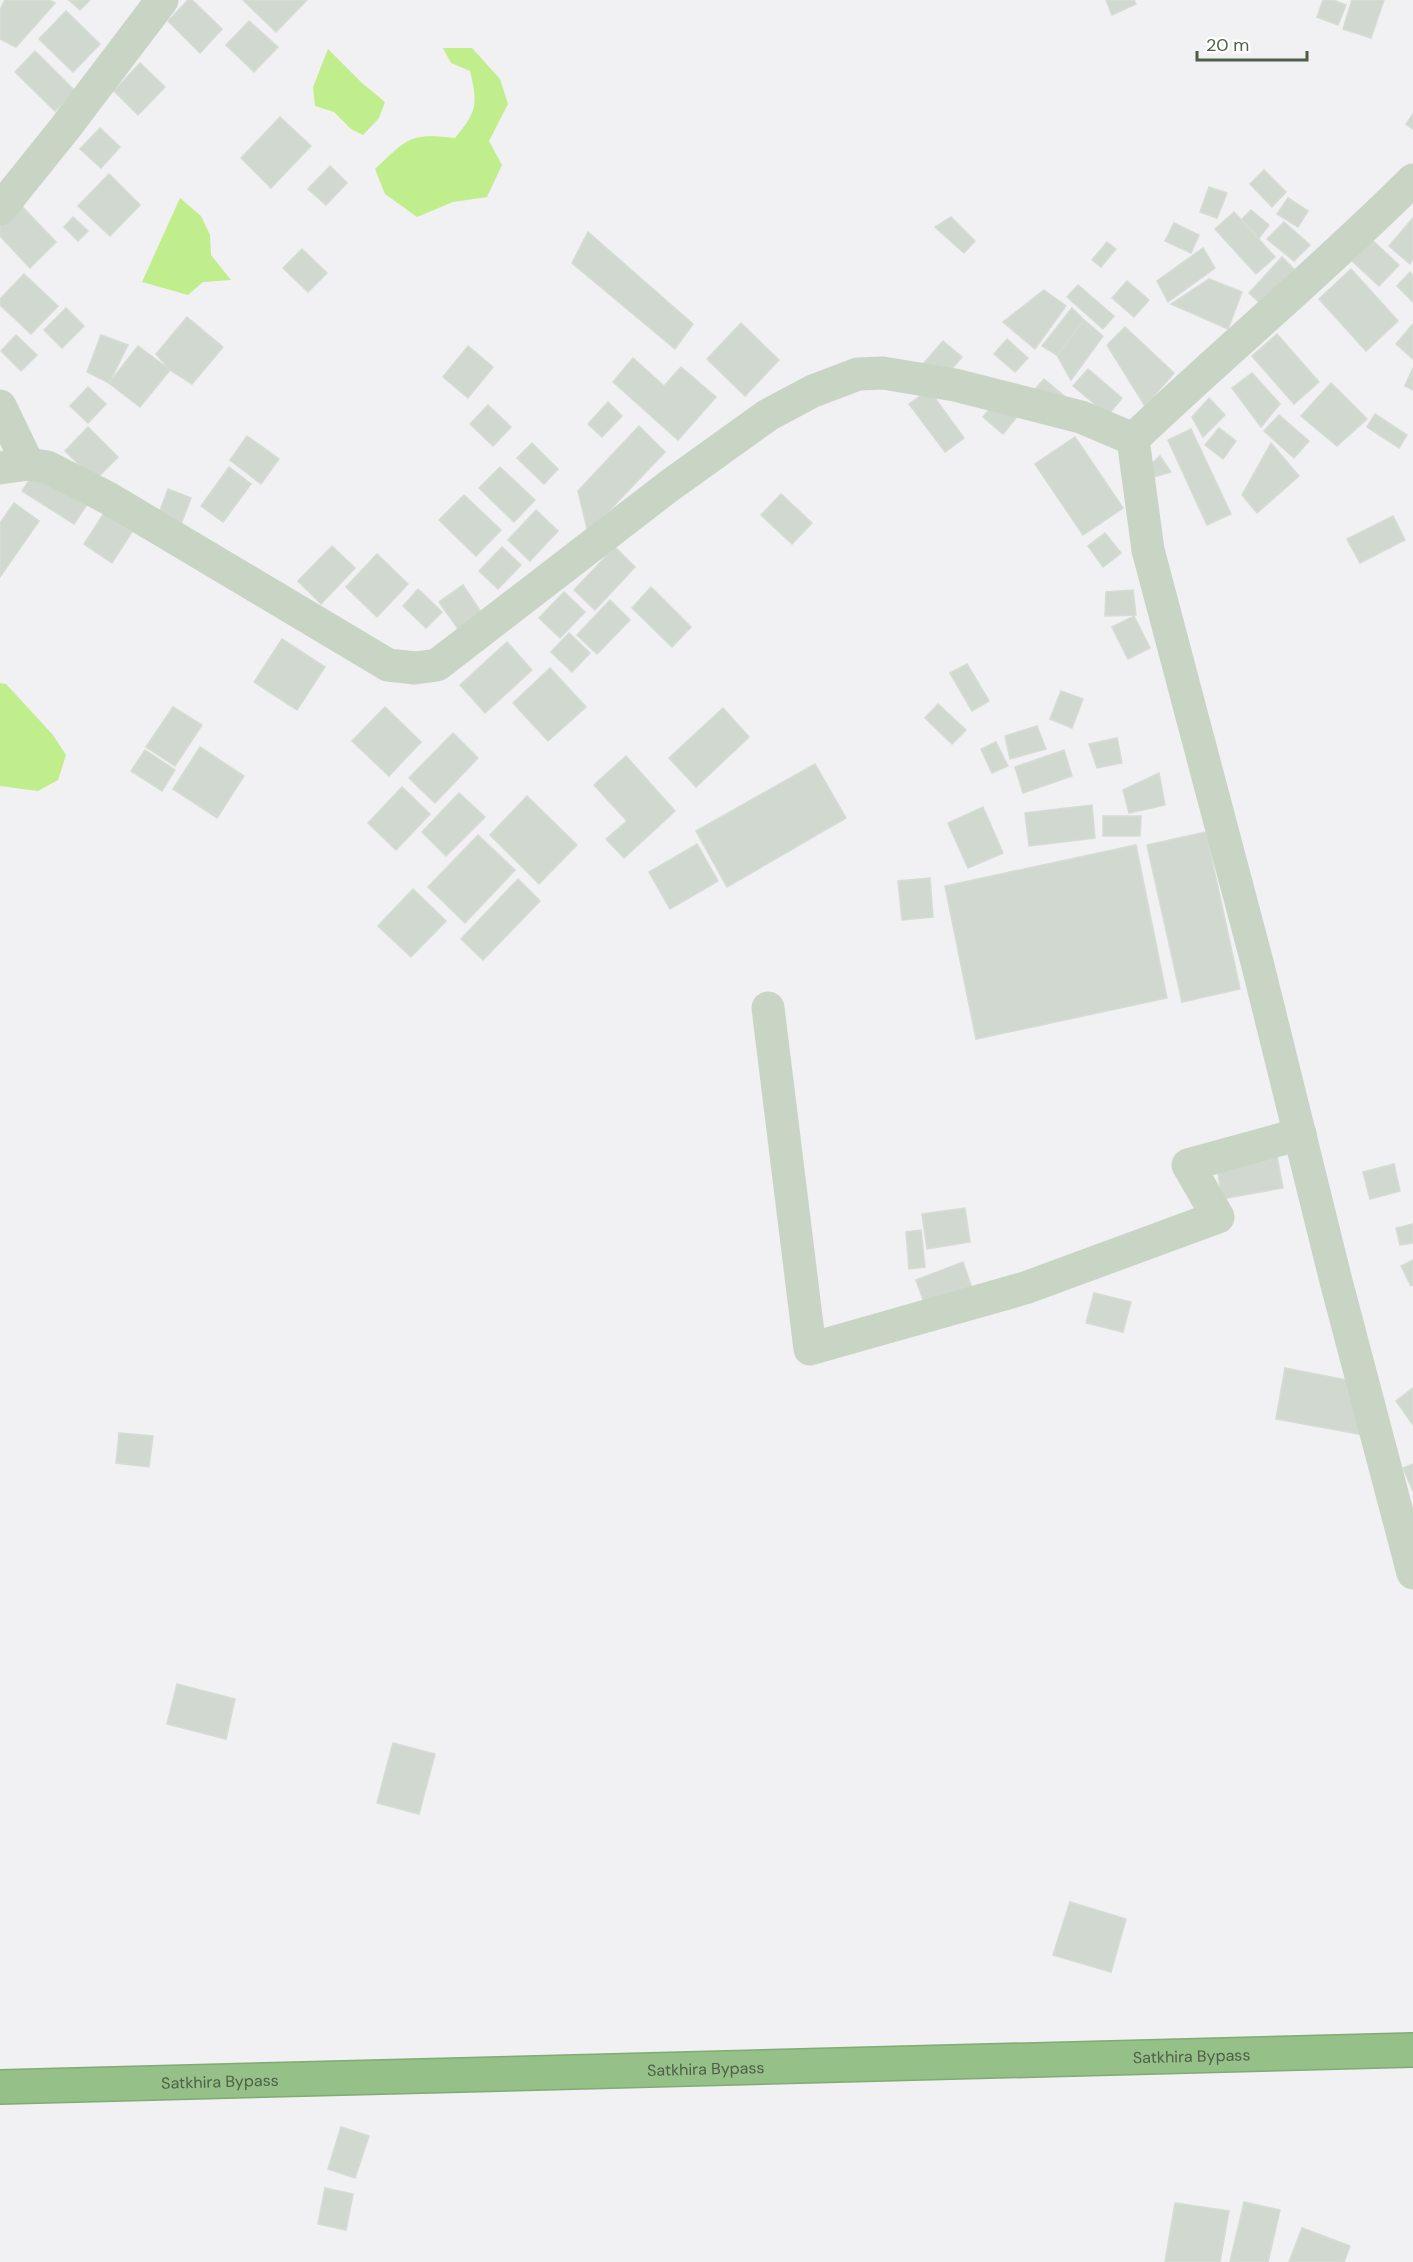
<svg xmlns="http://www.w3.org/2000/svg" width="1413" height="2262" viewBox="0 0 1413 2262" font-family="'DM Sans',sans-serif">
	<rect width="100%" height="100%" fill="#f1f0f3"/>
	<g fill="#c1ee8c">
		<path d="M443 48H472L500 79 508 104 489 141 502 165 487 197 453 202 417 217 385 194 375 169C409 138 408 133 455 138 477 112 478 104 470 71L451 63Z"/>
		<polygon points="328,49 362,83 385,102 379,118 363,135 351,129 334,112 315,106 313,87"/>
		<polygon points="180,198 201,216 210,235 211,255 231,280 203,282 188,295 142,282"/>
		<polygon points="0,683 6,684 53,735 66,755 58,780 38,791 0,786"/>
	</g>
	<g fill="#d1d8d0" stroke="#d5dcd4" stroke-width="1.5">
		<polygon points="5,0 49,0 55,3 16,47 0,39 0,10"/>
		<polygon points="69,0 90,0 80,10"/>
		<polygon points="188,0 192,0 222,29 200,53 168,21"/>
		<polygon points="243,0 307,0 276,32"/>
		<polygon points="1106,0 1134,0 1136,4 1112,15"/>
		<polygon points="1323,0 1333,0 1346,5 1338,25 1317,17"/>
		<polygon points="1352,0 1384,0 1371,38 1343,29"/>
		<polygon points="66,11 100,44 73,72 39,39"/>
		<polygon points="249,21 278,47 254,72 226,45"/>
		<polygon points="35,51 75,91 55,111 15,72"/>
		<polygon points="140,63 165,87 138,115 114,91"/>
		<polygon points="1413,114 1413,129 1406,124"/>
		<polygon points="280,117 311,146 271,188 241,158"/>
		<polygon points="100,128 120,147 101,168 80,149"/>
		<polygon points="330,166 347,183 326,205 308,189"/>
		<polygon points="1264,170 1286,192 1272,207 1250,184"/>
		<polygon points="109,174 140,205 110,236 78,206"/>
		<polygon points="1209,187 1227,193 1217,218 1200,212"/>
		<polygon points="13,197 56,242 30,268 0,236 0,209"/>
		<polygon points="1288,198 1308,211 1298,227 1277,214"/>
		<polygon points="1251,210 1269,225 1259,238 1242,219"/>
		<polygon points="1234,212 1275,257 1256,274 1215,229"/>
		<polygon points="73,217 88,231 78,241 64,227"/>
		<polygon points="951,217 975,241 964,253 935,227"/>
		<polygon points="1413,218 1413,260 1410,264 1389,246"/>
		<polygon points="1284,222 1310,245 1294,261 1267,239"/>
		<polygon points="1174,223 1199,235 1191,253 1165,241"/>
		<polygon points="588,232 693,324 675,349 572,263"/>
		<polygon points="1371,239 1399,265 1379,286 1351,260"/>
		<polygon points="1107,242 1116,249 1101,267 1092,260"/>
		<polygon points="1203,248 1215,268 1168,302 1157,281"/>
		<polygon points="302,249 327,273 308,292 283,268"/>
		<polygon points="1282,257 1295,270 1262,305 1249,293"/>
		<polygon points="1351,269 1398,321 1366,351 1319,299"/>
		<polygon points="1410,272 1413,275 1413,302 1397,286"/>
		<polygon points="24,274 58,306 31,334 0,305 0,299"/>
		<polygon points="1209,279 1242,292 1228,329 1171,304"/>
		<polygon points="1127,281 1149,300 1134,317 1112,298"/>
		<polygon points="1078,285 1114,316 1103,329 1067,297"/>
		<polygon points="1044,290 1066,306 1035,349 1003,322"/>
		<polygon points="66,308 84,326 62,348 44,330"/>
		<polygon points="1072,308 1084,320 1057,355 1042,346"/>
		<polygon points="187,317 223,347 192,384 170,370 156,354"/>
		<polygon points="1084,320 1103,336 1071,380 1057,355"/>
		<polygon points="741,323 779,360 745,396 707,359"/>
		<polygon points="1413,324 1413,359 1396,344"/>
		<polygon points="1125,327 1174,373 1145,406 1107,345"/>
		<polygon points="1277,334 1319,382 1294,404 1252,356"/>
		<polygon points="16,335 37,355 21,371 1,351"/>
		<polygon points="101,335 128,345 109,383 87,372"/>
		<polygon points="1007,339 1028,358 1015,372 994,354"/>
		<polygon points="943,341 962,357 943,379 924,363"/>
		<polygon points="138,346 170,370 140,407 109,383"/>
		<polygon points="468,346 493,367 468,398 443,377"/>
		<polygon points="633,358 664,386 681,367 716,397 678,440 613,382"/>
		<polygon points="1413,368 1413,390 1405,386"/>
		<polygon points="1088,369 1122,398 1108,415 1073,386"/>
		<polygon points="1252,373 1280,404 1261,427 1232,388"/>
		<polygon points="1044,379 1069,400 1025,401"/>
		<polygon points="1331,383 1367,419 1337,446 1301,416"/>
		<polygon points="88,387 106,404 88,423 70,406"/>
		<polygon points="929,390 964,438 945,452 909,404"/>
		<polygon points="1000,396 1020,413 1003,434 983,417"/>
		<polygon points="1209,398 1225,415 1203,437 1192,417"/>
		<polygon points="608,402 622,416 602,437 588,424"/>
		<polygon points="488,405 511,427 493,446 470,424"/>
		<polygon points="1375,414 1407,435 1399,448 1367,427"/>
		<polygon points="1279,415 1309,441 1294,458 1264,431"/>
		<polygon points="639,426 665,452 588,533 578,491"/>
		<polygon points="88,427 118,457 95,480 65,451"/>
		<polygon points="1219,428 1236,441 1223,459 1205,445"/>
		<polygon points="1191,429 1231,514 1207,525 1168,440"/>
		<polygon points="247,436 279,459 261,484 230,460"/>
		<polygon points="1075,437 1123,508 1083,535 1035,464"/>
		<polygon points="532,443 558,469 544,484 517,458"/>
		<polygon points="1271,443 1299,476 1257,513 1242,495"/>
		<polygon points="1160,456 1171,472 1150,478 1149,466"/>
		<polygon points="229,467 251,484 223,522 201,506"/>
		<polygon points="500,467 535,500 514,522 479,488"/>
		<polygon points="36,470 88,503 74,524 22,491"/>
		<polygon points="168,489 191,498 180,527 157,519"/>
		<polygon points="781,494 812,523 792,544 761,515"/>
		<polygon points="464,495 501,530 476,556 439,520"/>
		<polygon points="14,503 39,521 0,577 0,523"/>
		<polygon points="536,510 558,531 530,561 508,540"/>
		<polygon points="104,513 132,532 112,563 84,544"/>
		<polygon points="1393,516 1405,540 1360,563 1347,539"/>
		<polygon points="1105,533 1121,553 1103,567 1088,546"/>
		<polygon points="332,546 355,568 321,604 298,581"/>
		<polygon points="502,547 521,565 498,589 479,571"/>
		<polygon points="615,547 635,567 595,610 574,590"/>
		<polygon points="377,554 408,584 377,617 346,587"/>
		<polygon points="463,585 481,612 458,629 439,602"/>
		<polygon points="651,587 691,627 672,647 632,608"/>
		<polygon points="418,589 442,612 426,628 403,606"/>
		<polygon points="1133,590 1136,615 1105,616 1106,592"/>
		<polygon points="564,592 585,612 560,638 539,618"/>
		<polygon points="610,600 630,620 597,654 577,635"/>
		<polygon points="1134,616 1150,648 1128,659 1112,627"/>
		<polygon points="569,633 590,653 572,672 551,652"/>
		<polygon points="282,639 325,667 297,710 254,682"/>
		<polygon points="507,642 532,670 485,713 460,685"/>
		<polygon points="967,664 989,701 972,711 950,673"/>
		<polygon points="550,668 586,707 548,741 513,703"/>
		<polygon points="1061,691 1083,699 1072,728 1050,719"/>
		<polygon points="938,704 966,730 952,744 925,718"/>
		<polygon points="173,707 202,725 175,766 146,747"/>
		<polygon points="385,707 421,742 389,776 352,741"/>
		<polygon points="723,708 749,737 696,787 669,758"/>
		<polygon points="1037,726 1046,749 1010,759 1005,736"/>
		<polygon points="453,733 478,758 435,803 409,778"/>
		<polygon points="1117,738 1122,763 1097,768 1089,744"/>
		<polygon points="996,742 1008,766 992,773 981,749"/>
		<polygon points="200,747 244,776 217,818 173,789"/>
		<polygon points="145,750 175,770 162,791 131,771"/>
		<polygon points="1064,750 1072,776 1023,793 1015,767"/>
		<polygon points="626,756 675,811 624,858 606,839 627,821 594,785"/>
		<polygon points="815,764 846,818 727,887 696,831"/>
		<polygon points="1159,773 1165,805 1129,813 1123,790"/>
		<polygon points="402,787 430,814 396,850 368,823"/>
		<polygon points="459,793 485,817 446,856 422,832"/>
		<polygon points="527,796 577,845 539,884 490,835"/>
		<polygon points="1092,805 1095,838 1029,846 1025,813"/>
		<polygon points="983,807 1003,853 968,868 948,823"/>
		<polygon points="1103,816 1141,816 1140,836 1103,836"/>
		<polygon points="1206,832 1240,989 1182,1002 1147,845"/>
		<polygon points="478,835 515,870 465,923 428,887"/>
		<polygon points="697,844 718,881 670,909 649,872"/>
		<polygon points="1136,845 1167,998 976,1039 945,886"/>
		<polygon points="930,878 933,917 902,920 898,881"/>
		<polygon points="518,879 540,901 483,960 461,939"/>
		<polygon points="413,889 446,921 411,957 378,926"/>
		<polygon points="1277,1156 1283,1188 1222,1199 1217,1167"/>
		<polygon points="1394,1164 1400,1191 1370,1199 1363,1172"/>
		<polygon points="965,1208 970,1242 927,1249 922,1214"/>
		<polygon points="1413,1224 1413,1243 1400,1245 1396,1228"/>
		<polygon points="921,1230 925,1267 909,1269 906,1232"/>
		<polygon points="1413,1260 1413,1285 1411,1286 1401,1266"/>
		<polygon points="963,1262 973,1291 926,1308 916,1280"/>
		<polygon points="1094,1293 1131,1302 1123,1332 1086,1323"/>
		<polygon points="1285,1368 1351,1381 1364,1435 1276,1419"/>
		<polygon points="1413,1388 1413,1425 1396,1401"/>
		<polygon points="119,1433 153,1436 149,1467 116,1463"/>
		<polygon points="1413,1464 1413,1491 1403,1468"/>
		<polygon points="177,1684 235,1699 226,1739 167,1724"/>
		<polygon points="393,1743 435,1754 419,1814 377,1803"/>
		<polygon points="1070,1902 1126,1919 1111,1972 1053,1955"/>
		<polygon points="341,2127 369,2136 355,2178 328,2169"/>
		<polygon points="325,2188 353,2194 346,2230 318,2224"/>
		<polygon points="1244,2202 1280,2210 1268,2262 1230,2262"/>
		<polygon points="1175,2203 1229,2211 1220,2262 1165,2262"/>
		<polygon points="1302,2228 1350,2246 1344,2262 1289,2262"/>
	</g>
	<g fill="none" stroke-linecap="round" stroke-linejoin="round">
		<defs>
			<g id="highway">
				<path id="s1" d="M0 2087 1413 2050"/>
			</g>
		</defs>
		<use href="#highway" stroke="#80ab73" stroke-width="36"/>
		<g stroke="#c9d5c4" stroke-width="33">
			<path d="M1413 180C1323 270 1225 351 1133 439L1148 550 1257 962 1336 1281 1413 1573"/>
			<polyline points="0,209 65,128 162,0"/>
			<polyline points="0,406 28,464"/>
			<polyline points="0,468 28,464 47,467 108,498 388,665 415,668 437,665 669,486 768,415 813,391 858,374 883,373 955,385 1081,417 1133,439"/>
			<polyline points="768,1008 810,1349 1025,1288 1218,1217 1188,1165 1300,1134"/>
		</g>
		<use href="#highway" stroke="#95c088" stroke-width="33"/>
	</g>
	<g text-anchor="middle" stroke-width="5" stroke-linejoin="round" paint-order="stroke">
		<g font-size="16" fill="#4e5e48" stroke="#fff">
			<text dy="6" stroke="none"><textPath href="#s1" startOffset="1192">Satkhira Bypass</textPath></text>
			<text dy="6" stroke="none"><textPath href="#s1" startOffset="706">Satkhira Bypass</textPath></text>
			<text dy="6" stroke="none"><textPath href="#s1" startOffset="220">Satkhira Bypass</textPath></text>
		</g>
	</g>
	<path d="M1197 51v9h110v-9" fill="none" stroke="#4e5e48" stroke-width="3"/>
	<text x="1206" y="51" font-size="18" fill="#4e5e48" stroke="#ffffff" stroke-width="4.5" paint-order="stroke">20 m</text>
</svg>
